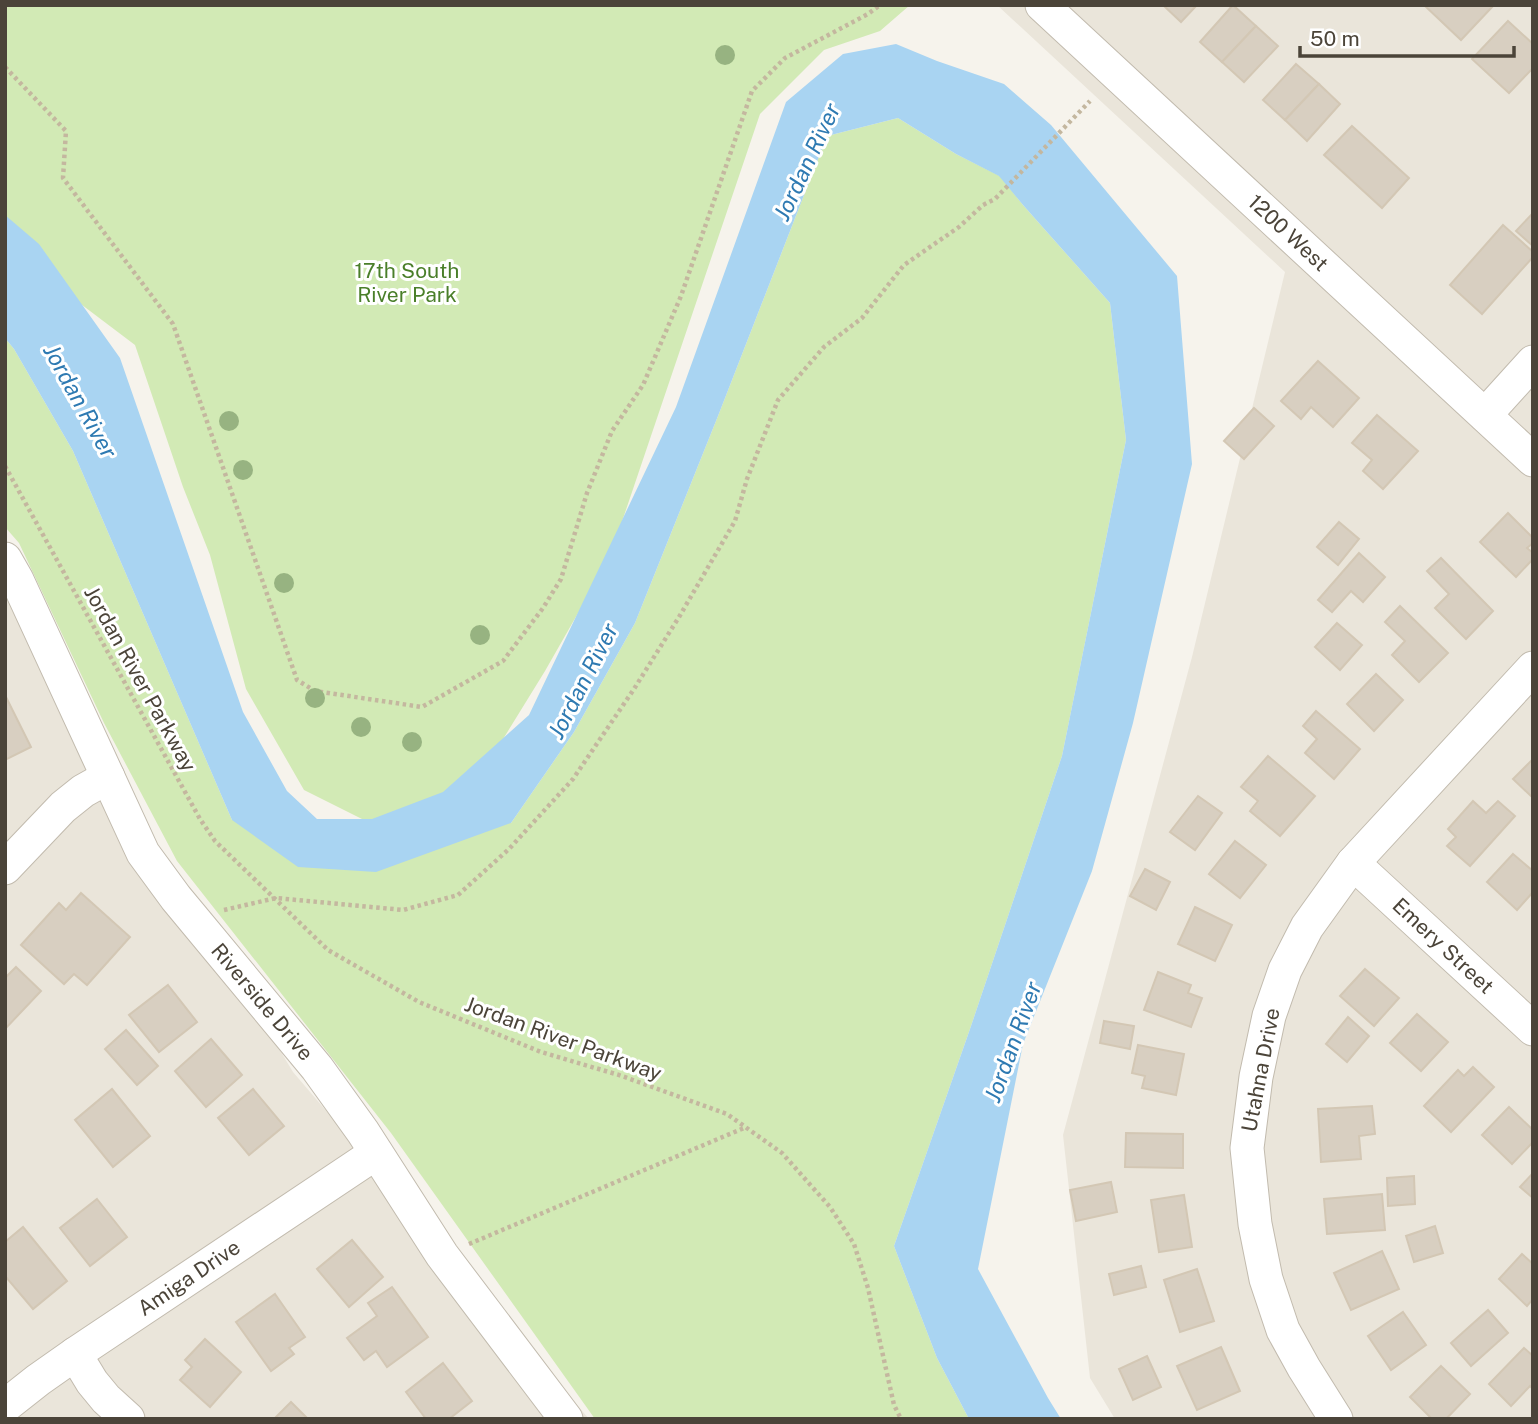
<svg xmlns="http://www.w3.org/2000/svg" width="1538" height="1424" viewBox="0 0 1538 1424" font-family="'Public Sans',sans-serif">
	<rect width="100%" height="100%" fill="#f6f3ec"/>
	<g fill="#eae5da">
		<polygon points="997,5 1533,5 1533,1419 1115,1419 1090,1378 1063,1135 1192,657 1285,272"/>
		<polygon points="5,598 13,607 293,1072 589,1419 5,1419"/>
	</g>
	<g fill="#d2eab5">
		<polygon points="5,5 910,5 880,31 824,50 760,114 610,557 545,671 479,778 408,818 364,820 304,790 246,689 210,555 183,487 135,345 49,280 5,239"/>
		<polygon points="898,118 956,154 1000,176 1023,205 1110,303 1126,440 1062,756 970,1029 894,1246 937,1358 969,1419 595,1419 391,1133 177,861 104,723 19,543 5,527 5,338 14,349 73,451 232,820 511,823 574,732 635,623 718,416 827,136"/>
	</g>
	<polygon fill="#a9d4f2" points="896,44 937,61 1004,84 1051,125 1177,276 1192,464 1133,723 1092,871 1023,1044 978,1269 1048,1398 1061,1419 969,1419 937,1358 894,1246 970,1029 1062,756 1126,440 1110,303 1023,205 999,176 956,154 898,118 827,136 718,416 635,623 574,732 511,823 376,872 298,867 232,820 73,451 14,349 5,338 5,215 39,244 120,358 243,712 287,791 317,819 372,819 443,792 529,715 676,407 786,102 843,54"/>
	<g fill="#d8cfc1" stroke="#d3c7b4" stroke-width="2">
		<polygon points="1163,5 1197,5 1181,22"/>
		<polygon points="1233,5 1256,26 1222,62 1200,42"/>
		<polygon points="1424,5 1494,5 1461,40"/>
		<polygon points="1508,21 1533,44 1533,68 1509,93 1472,59"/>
		<polygon points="1256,26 1278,46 1244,82 1222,62"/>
		<polygon points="1296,64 1319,84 1285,120 1263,100"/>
		<polygon points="1319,84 1340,104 1307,141 1285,120"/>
		<polygon points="1352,126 1409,178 1382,208 1324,155"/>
		<polygon points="1533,213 1533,246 1516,231"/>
		<polygon points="1503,225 1533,252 1533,257 1482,314 1450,285"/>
		<polygon points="1318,361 1359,398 1333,427 1311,407 1301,419 1281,401"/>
		<polygon points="1254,408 1274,426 1244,459 1224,441"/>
		<polygon points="1377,415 1418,451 1383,489 1363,471 1372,460 1352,443"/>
		<polygon points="1508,513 1533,538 1533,543 1527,548 1533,553 1533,559 1516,577 1480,542"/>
		<polygon points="1339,522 1359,539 1338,565 1317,547"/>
		<polygon points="1359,553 1385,577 1363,602 1351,591 1332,612 1318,600"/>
		<polygon points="1441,558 1493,611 1466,639 1435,608 1449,594 1427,571"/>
		<polygon points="1400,606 1448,653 1419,682 1392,655 1405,641 1385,622"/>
		<polygon points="1337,623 1362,645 1340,670 1315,647"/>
		<polygon points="1376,674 1403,700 1374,731 1347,704"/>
		<polygon points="5,695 31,747 5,760"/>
		<polygon points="1316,711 1360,749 1334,779 1305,753 1317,739 1303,726"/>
		<polygon points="1268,756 1315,796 1280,836 1250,811 1258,801 1241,787"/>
		<polygon points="1533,759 1533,798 1513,779"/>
		<polygon points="1198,796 1222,813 1195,850 1170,832"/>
		<polygon points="1473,801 1486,813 1498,801 1515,816 1470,866 1447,846 1456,837 1448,829"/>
		<polygon points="1235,841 1266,865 1240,898 1209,874"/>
		<polygon points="1513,854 1533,871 1533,892 1517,910 1487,882"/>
		<polygon points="1145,869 1170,882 1156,910 1130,896"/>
		<polygon points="81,893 130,937 87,985 74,974 64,984 21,945 59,903 66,910"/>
		<polygon points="1195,907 1232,925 1215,961 1178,944"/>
		<polygon points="16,967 41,991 5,1029 5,978"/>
		<polygon points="1365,969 1399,998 1374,1026 1340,996"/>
		<polygon points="1158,972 1191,985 1188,993 1202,998 1191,1027 1144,1010"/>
		<polygon points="168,985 197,1022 159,1052 129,1015"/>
		<polygon points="1417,1014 1448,1042 1421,1071 1390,1043"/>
		<polygon points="1348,1017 1369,1036 1347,1062 1326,1044"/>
		<polygon points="1104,1021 1134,1026 1130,1049 1100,1043"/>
		<polygon points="126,1030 158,1066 137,1085 105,1049"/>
		<polygon points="211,1039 242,1075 206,1107 175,1071"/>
		<polygon points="1138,1045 1184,1054 1176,1095 1142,1088 1145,1076 1132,1073"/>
		<polygon points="1473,1067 1494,1087 1451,1132 1424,1106 1458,1070 1464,1076"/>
		<polygon points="112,1089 150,1136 113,1167 75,1120"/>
		<polygon points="253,1089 284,1126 249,1155 218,1118"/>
		<polygon points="1372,1106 1375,1134 1359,1136 1361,1159 1321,1162 1318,1109"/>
		<polygon points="1509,1107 1533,1130 1533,1142 1512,1164 1482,1135"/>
		<polygon points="1126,1133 1183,1134 1183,1168 1125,1167"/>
		<polygon points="1533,1173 1533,1198 1520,1187"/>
		<polygon points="1414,1176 1415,1204 1388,1206 1387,1178"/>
		<polygon points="1111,1182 1117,1212 1076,1221 1070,1190"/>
		<polygon points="1382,1194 1385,1230 1327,1234 1324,1199"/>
		<polygon points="1184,1195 1192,1247 1159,1252 1151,1200"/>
		<polygon points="97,1199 127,1237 90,1266 60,1228"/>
		<polygon points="1435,1226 1443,1253 1414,1262 1406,1236"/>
		<polygon points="23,1227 67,1281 33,1309 5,1276 5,1242"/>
		<polygon points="352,1240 383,1277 349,1307 317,1269"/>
		<polygon points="1382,1251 1399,1289 1351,1310 1334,1273"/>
		<polygon points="1522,1254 1533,1264 1533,1299 1527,1306 1499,1279"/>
		<polygon points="1141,1266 1146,1287 1114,1295 1109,1274"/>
		<polygon points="1197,1269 1214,1321 1180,1332 1164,1280"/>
		<polygon points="392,1287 428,1337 387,1367 376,1351 364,1360 347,1338 377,1316 368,1303"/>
		<polygon points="275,1294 305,1337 289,1348 294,1354 271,1371 236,1322"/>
		<polygon points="1488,1310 1508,1333 1471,1366 1451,1343"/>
		<polygon points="1403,1312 1426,1345 1391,1370 1368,1336"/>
		<polygon points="205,1339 241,1372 210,1407 180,1380 192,1367 185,1360"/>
		<polygon points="1221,1347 1240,1391 1197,1410 1177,1366"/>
		<polygon points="1524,1348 1533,1356 1533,1389 1530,1386 1511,1406 1489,1384"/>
		<polygon points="1147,1356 1161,1387 1133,1400 1119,1369"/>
		<polygon points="443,1363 472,1401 449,1419 426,1419 406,1392"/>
		<polygon points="1441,1366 1470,1394 1446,1419 1432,1419 1410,1397"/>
		<polygon points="291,1402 308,1419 274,1419"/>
	</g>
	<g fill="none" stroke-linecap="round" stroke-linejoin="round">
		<defs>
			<g id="street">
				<polyline points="1042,5 1533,460"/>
				<polyline points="1485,415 1533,362"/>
				<polyline points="5,559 17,580 143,853 176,898 317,1068 363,1132 442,1255 566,1419"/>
				<polyline points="1353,863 1533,1029"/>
				<polyline points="5,868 63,807 83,791 108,777"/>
				<polyline points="75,1354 92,1382 106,1399 128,1419"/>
				<polyline points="5,1406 38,1380 75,1354 376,1153"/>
				<polyline points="1336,1419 1304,1368 1283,1330 1266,1279 1255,1224 1247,1148 1256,1077 1269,1016 1285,970 1307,927 1353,863 1533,668"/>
			</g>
		</defs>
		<use href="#street" stroke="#c2bbae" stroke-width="35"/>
		<g stroke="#c4b79f" stroke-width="4.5" stroke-dasharray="3.5 3.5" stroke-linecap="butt">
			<polyline points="5,67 66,131 63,178 173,324 297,680 315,691 422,707 503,661 543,608 561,579 587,493 612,431 643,385 681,296 752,91 785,58 868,14 880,5"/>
			<polyline points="5,466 200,819 215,841 328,950 419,1002 541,1052 619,1075 727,1114 782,1153 830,1207 854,1244 868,1288 894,1405 901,1419"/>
			<polyline points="224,910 276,898 403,910 458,895 509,849 573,779 634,689 679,617 735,521 747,479 778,400 824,347 862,318 904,265 959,227 983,205 995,199 1090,101"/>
			<polyline points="469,1244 744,1128"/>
		</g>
		<use href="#street" stroke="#fff" stroke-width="33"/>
	</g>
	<g fill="#97b381">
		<circle cx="725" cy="55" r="10"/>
		<circle cx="229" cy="421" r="10"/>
		<circle cx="243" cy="470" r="10"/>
		<circle cx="284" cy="583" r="10"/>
		<circle cx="480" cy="635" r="10"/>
		<circle cx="315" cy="698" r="10"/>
		<circle cx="361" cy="727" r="10"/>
		<circle cx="412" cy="742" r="10"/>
	</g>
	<g text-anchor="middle" stroke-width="6" stroke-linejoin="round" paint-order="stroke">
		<g font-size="21" fill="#4b4439" stroke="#fff">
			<text transform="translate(1288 233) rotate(43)" y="7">1200 West</text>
			<text transform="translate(140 679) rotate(61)" y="7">Jordan River Parkway</text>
			<text transform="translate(1443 946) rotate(43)" y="7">Emery Street</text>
			<text transform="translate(262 1002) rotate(50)" y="7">Riverside Drive</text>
			<text transform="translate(563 1039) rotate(20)" y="7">Jordan River Parkway</text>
			<text transform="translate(1261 1070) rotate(-79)" y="7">Utahna Drive</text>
			<text transform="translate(189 1278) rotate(-34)" y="7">Amiga Drive</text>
		</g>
		<g font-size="21" fill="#4a7f2a" stroke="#fff">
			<text x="407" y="278">17th South<tspan x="407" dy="24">River Park</tspan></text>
		</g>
		<g font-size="23" font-style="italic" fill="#2e7ab2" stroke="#fff">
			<text transform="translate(807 162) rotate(-65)" y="8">Jordan River</text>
			<text transform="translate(80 401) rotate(61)" y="8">Jordan River</text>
			<text transform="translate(583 681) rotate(-63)" y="8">Jordan River</text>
			<text transform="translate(1013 1042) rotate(-70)" y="8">Jordan River</text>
		</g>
	</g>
	<rect width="1538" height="1424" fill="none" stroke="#4b4439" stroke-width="14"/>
	<path d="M1300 46v10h214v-10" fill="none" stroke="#4b4439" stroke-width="3.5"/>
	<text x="1310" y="46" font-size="21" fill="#4b4439" stroke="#ffffff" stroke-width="5" paint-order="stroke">50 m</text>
</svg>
